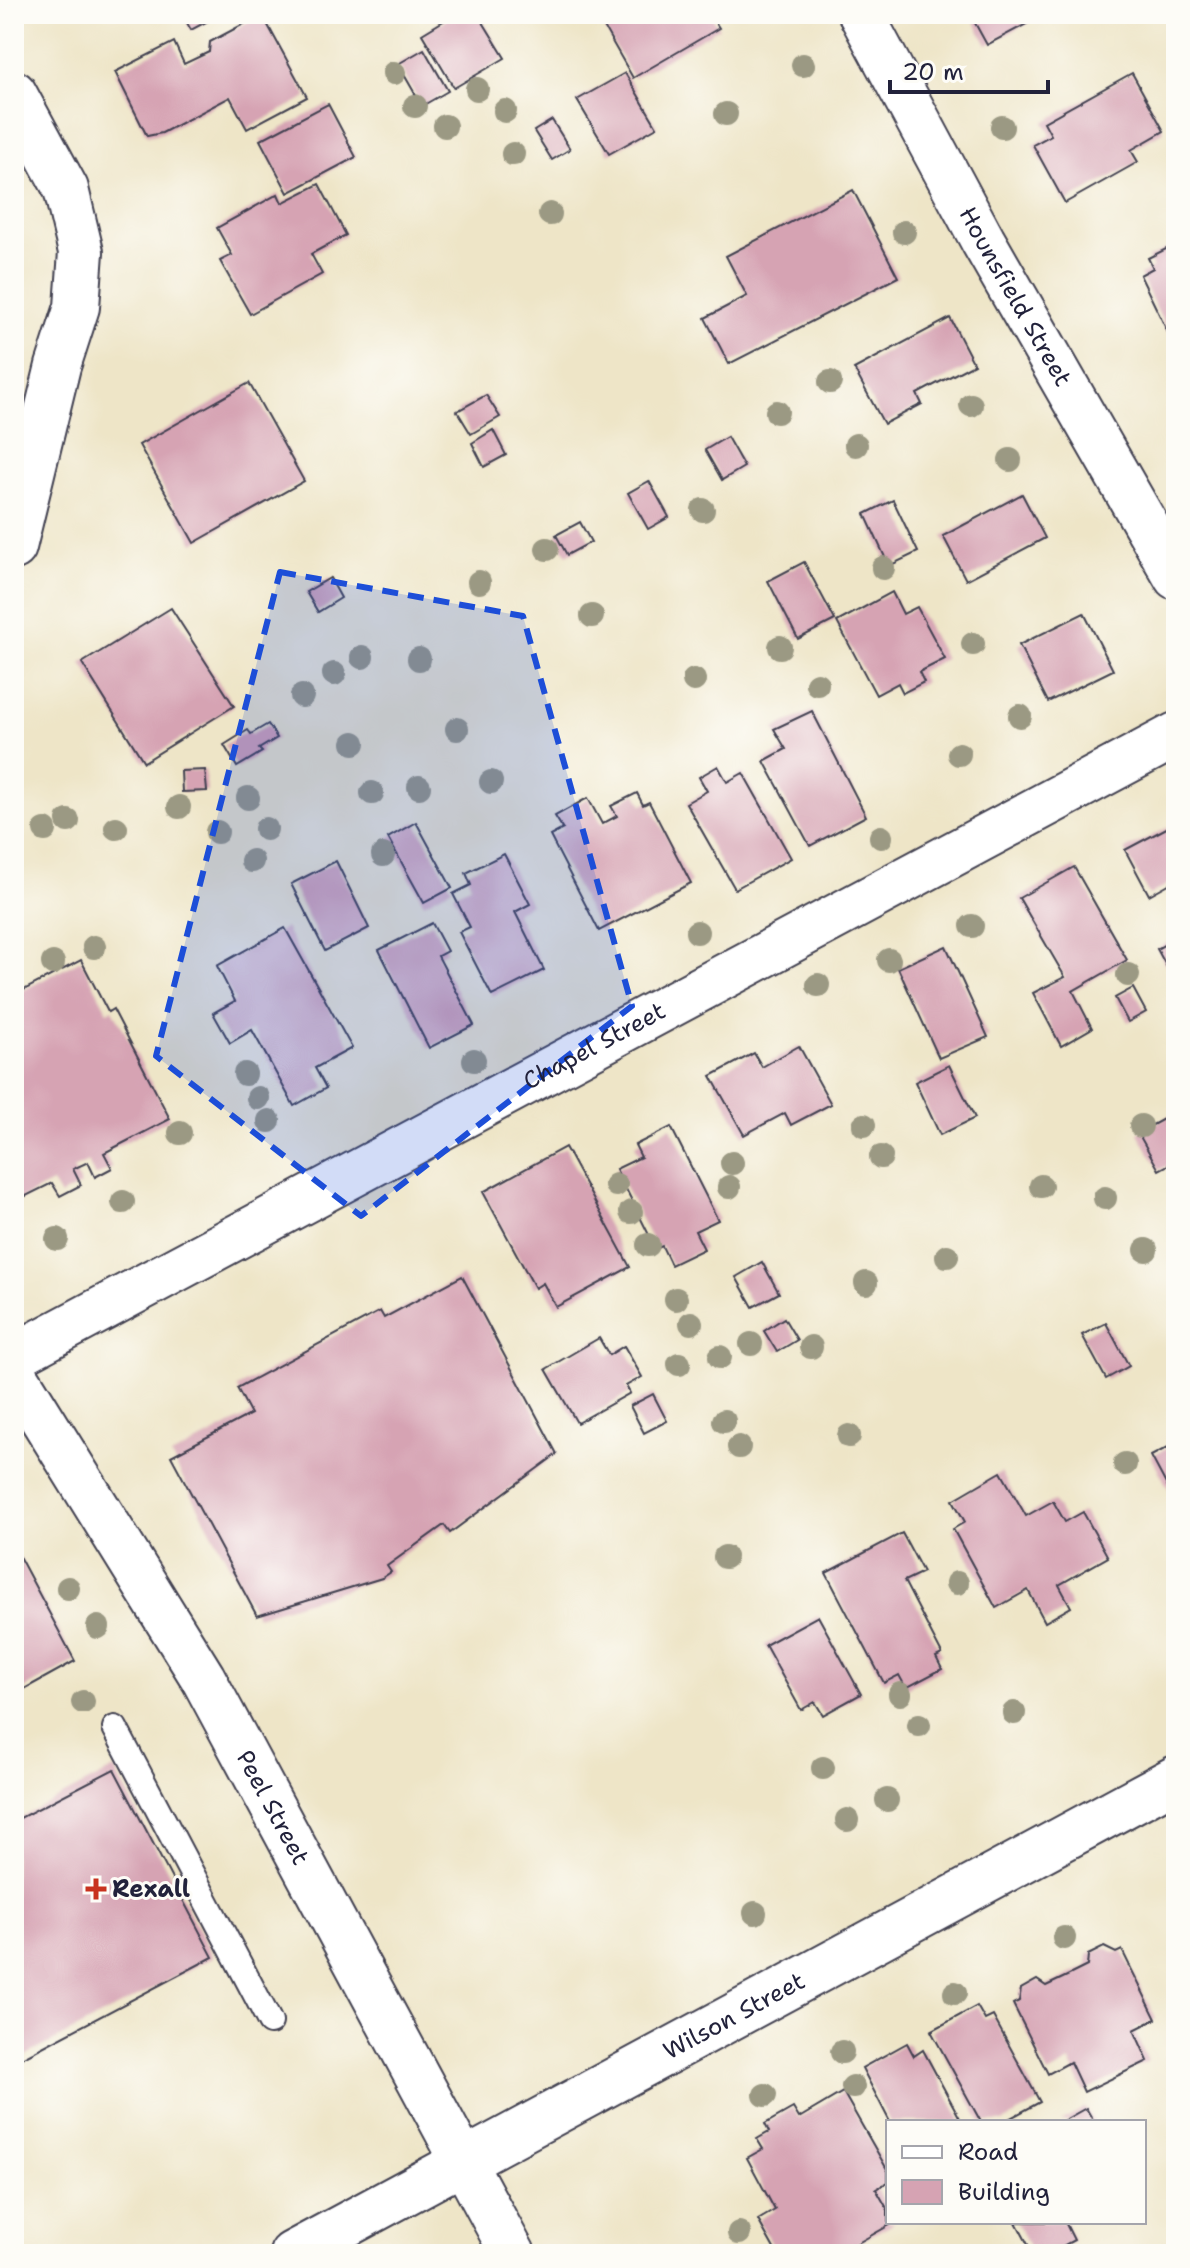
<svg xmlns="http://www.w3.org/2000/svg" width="1190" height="2268" viewBox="0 0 1190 2268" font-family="'Shantell Sans',sans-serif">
	<rect width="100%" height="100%" fill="#fdfcf7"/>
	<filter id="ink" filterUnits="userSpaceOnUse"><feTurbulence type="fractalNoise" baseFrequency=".0125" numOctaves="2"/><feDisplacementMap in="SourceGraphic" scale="16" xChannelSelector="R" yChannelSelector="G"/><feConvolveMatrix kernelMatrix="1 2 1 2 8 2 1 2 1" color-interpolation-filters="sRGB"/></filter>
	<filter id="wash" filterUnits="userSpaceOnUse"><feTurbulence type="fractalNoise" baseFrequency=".006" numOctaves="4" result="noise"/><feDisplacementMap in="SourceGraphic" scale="32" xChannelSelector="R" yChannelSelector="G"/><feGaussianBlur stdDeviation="1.8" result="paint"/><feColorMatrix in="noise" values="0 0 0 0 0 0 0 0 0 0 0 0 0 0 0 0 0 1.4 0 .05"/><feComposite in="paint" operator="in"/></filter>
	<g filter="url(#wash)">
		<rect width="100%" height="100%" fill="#eee5c7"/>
		<g id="blocks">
			<g fill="#d6a3b3">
				<polygon points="182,14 221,14 191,30"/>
				<polygon points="455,14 478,14 505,58 454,88 422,34"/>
				<polygon points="604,14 710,14 719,28 633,78 598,17"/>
				<polygon points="970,14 1045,14 987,45"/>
				<polygon points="264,18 307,97 247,129 230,97 162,133 147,136 115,72 174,42 184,64 209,52 210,42 253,19"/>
				<polygon points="424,49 448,91 422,106 398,64"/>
				<polygon points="625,73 657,127 609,154 577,100"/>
				<polygon points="1132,73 1164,131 1131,150 1138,162 1065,203 1033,145 1051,135 1044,122"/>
				<polygon points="328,104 356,157 288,193 260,140"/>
				<polygon points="552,120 570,149 552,160 534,131"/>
				<polygon points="319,184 346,235 311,254 322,274 250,314 220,261 232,255 217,228 278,194 282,203"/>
				<polygon points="853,190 898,277 729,364 705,318 747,296 726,256"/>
				<polygon points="1176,244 1176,337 1171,339 1140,275 1153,268 1148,258"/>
				<polygon points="950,318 974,364 917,394 922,404 884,424 854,369"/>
				<polygon points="249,383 304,481 194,543 139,445"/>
				<polygon points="486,395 500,417 471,434 457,411"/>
				<polygon points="493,430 506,455 484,467 472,443"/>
				<polygon points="727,437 744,467 722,480 705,450"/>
				<polygon points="649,481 669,517 648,529 628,493"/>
				<polygon points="1022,494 1045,538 966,580 943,536"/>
				<polygon points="893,500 918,552 889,566 865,514"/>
				<polygon points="580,522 591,542 567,555 556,535"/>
				<polygon points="804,562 835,620 798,639 768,581"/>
				<polygon points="330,578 341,598 318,612 306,592"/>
				<polygon points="892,592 903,614 917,607 945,659 919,672 924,682 903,693 898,683 876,695 837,622"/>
				<polygon points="171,608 234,706 144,762 82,663"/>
				<polygon points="1084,613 1113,670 1048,702 1019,645"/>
				<polygon points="812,711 866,816 810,846 764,761 786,749 774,729"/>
				<polygon points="268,724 277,738 259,749 262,752 237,767 224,745 248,730 251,734"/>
				<polygon points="718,766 727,782 743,773 791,858 735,889 686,803 707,791 699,777"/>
				<polygon points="205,770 207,791 182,792 181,771"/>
				<polygon points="637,793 643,805 649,802 691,883 599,931 550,836 563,829 555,816 584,800 588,798 602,824 617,816 611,806"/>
				<polygon points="416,822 452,888 424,903 388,838"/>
				<polygon points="1176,823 1176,880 1149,895 1125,850"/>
				<polygon points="504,854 530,904 515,912 544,970 492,996 459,932 470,927 453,894 471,885 466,873"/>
				<polygon points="336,861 369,928 325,951 291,884"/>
				<polygon points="1074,867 1127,960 1073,991 1092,1028 1061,1046 1033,993 1065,977 1019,898"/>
				<polygon points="432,923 447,951 438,956 474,1025 429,1048 379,950"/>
				<polygon points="285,928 352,1048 315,1068 326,1088 294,1106 252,1030 230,1043 213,1013 235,1001 217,966"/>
				<polygon points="1176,938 1176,984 1157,949"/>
				<polygon points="946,946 988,1037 939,1058 898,968"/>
				<polygon points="81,960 108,1012 113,1009 170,1119 104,1153 112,1168 95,1177 88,1162 73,1169 81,1185 60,1196 52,1183 14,1202 14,995"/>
				<polygon points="1133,988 1146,1012 1128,1022 1115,998"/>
				<polygon points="799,1046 831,1104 791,1125 785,1113 744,1135 711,1076 754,1053 762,1067"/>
				<polygon points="949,1065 975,1118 940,1135 915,1082"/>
				<polygon points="1176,1112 1176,1161 1159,1170 1138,1133"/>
				<polygon points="671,1127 718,1220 695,1231 704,1249 671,1265 662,1246 656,1249 616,1169 641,1157 635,1145"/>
				<polygon points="565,1147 630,1267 556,1307 543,1283 535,1288 483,1192"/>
				<polygon points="762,1262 779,1293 753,1307 736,1277"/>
				<polygon points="462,1276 557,1454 450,1533 444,1525 387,1566 391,1572 382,1578 257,1616 171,1456 251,1414 237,1388 380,1311 384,1318"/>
				<polygon points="784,1318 797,1340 777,1352 764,1331"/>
				<polygon points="1106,1323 1129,1366 1106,1379 1082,1335"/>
				<polygon points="599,1338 609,1355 624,1346 642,1377 626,1386 630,1393 577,1423 546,1369"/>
				<polygon points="653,1394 667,1421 644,1433 630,1406"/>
				<polygon points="1176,1443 1176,1503 1151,1456"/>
				<polygon points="1001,1472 1026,1516 1053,1501 1065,1522 1083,1512 1108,1557 1059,1585 1071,1607 1045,1622 1028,1590 996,1608 953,1529 965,1522 953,1500"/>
				<polygon points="902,1533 923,1572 904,1581 942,1654 936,1657 942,1669 906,1688 899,1675 884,1683 826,1573"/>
				<polygon points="14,1547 75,1661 17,1693 14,1687"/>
				<polygon points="818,1616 861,1694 823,1715 815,1702 801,1710 765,1645"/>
				<polygon points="114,1769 213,1957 14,2062 14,1821"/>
				<polygon points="1104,1947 1116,1953 1122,1950 1156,2019 1134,2030 1148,2061 1084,2092 1070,2062 1048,2074 1013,2004 1019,2001 1021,1989 1037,1980 1046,1986 1067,1976 1087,1966 1088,1955"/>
				<polygon points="977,2006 985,2020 993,2016 1040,2102 1003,2122 981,2122 931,2031"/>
				<polygon points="907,2043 914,2056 923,2050 962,2122 890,2122 862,2068"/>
				<polygon points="843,2092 888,2171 888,2182 876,2189 888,2210 888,2222 895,2222 840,2253 836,2246 822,2254 777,2254 758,2220 775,2210 747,2158 763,2149 757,2139 769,2132 765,2124 793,2108 799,2118"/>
				<polygon points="1086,2108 1094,2122 1061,2122"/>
				<polygon points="1016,2222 1065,2222 1074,2240 1048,2254 1033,2254"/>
			</g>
		</g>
	</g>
	<g filter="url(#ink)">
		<use href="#blocks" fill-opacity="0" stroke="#413f50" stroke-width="2"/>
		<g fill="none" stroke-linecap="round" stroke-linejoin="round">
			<defs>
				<polyline id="service" points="115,1728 270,2022"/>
				<g id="minor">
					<polyline points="14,93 66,189 81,252 77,307 58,366 14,547"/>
					<path id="s1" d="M14 1356 1176 735"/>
					<path id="s2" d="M14 1373 203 1678 513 2254"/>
				</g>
				<g id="tertiary">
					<path id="s3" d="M861 14 983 241 1176 577"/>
				</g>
				<g id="secondary">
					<path id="s4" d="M292 2254 1176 1778"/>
				</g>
			</defs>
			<use href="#service" stroke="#413f50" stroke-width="28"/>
			<use href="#minor" stroke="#413f50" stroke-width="48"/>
			<use href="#tertiary" stroke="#413f50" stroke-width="48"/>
			<use href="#secondary" stroke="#413f50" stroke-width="48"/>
			<use href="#service" stroke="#fff" stroke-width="24"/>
			<use href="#minor" stroke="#fff" stroke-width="44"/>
			<use href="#tertiary" stroke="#fff" stroke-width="44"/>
			<use href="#secondary" stroke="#fff" stroke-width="44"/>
		</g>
		<g fill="#9b9983">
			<circle cx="803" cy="65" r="12"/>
			<circle cx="394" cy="73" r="12"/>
			<circle cx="477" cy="89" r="12"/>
			<circle cx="415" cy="106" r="12"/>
			<circle cx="505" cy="111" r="12"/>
			<circle cx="726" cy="114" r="12"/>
			<circle cx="445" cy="126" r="12"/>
			<circle cx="1002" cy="127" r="12"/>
			<circle cx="513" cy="154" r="12"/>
			<circle cx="550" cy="214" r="12"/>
			<circle cx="904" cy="232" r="12"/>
			<circle cx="830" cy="382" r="12"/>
			<circle cx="971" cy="405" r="12"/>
			<circle cx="777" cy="412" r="12"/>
			<circle cx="856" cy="445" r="12"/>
			<circle cx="1010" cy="460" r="12"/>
			<circle cx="703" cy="510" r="12"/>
			<circle cx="547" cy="549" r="12"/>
			<circle cx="883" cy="568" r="12"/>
			<circle cx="479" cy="582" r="12"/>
			<circle cx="592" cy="616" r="12"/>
			<circle cx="973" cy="644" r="12"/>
			<circle cx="780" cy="647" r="12"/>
			<circle cx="362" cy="657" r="12"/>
			<circle cx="419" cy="659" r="12"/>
			<circle cx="334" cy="674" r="12"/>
			<circle cx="694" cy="680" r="12"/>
			<circle cx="817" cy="684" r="12"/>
			<circle cx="302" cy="696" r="12"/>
			<circle cx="1020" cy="716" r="12"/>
			<circle cx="457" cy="729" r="12"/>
			<circle cx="354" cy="743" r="12"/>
			<circle cx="959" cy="754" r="12"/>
			<circle cx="491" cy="782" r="12"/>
			<circle cx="419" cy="787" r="12"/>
			<circle cx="372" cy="793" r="12"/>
			<circle cx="248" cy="798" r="12"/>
			<circle cx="179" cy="807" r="12"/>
			<circle cx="68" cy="821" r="12"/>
			<circle cx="116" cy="828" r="12"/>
			<circle cx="266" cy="829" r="12"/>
			<circle cx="45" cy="830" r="12"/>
			<circle cx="217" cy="832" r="12"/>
			<circle cx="881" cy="837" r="12"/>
			<circle cx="383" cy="855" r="12"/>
			<circle cx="252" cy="861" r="12"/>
			<circle cx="972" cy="926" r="12"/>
			<circle cx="697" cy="932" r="12"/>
			<circle cx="94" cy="947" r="12"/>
			<circle cx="889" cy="960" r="12"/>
			<circle cx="53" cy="963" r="12"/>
			<circle cx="1128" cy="975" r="12"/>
			<circle cx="818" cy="985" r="12"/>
			<circle cx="474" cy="1060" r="12"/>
			<circle cx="245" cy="1074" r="12"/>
			<circle cx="258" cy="1098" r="12"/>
			<circle cx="269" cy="1121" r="12"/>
			<circle cx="864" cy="1125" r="12"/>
			<circle cx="1141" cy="1126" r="12"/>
			<circle cx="180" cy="1133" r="12"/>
			<circle cx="881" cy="1157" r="12"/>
			<circle cx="732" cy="1163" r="12"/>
			<circle cx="616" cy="1185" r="12"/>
			<circle cx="1041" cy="1186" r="12"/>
			<circle cx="729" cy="1187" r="12"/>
			<circle cx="1105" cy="1198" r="12"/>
			<circle cx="123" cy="1202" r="12"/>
			<circle cx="631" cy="1212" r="12"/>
			<circle cx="57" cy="1239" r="12"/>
			<circle cx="648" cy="1245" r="12"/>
			<circle cx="1146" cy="1250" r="12"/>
			<circle cx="947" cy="1256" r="12"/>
			<circle cx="866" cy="1283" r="12"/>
			<circle cx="676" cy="1299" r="12"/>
			<circle cx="691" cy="1323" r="12"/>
			<circle cx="751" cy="1344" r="12"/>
			<circle cx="811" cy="1347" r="12"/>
			<circle cx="720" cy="1357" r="12"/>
			<circle cx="679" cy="1364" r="12"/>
			<circle cx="724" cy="1421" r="12"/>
			<circle cx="849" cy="1436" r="12"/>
			<circle cx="739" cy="1447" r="12"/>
			<circle cx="1125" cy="1464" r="12"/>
			<circle cx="725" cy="1557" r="12"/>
			<circle cx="957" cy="1583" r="12"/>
			<circle cx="68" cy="1588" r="12"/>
			<circle cx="98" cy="1627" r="12"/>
			<circle cx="900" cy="1694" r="12"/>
			<circle cx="83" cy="1702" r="12"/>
			<circle cx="1014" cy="1713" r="12"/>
			<circle cx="919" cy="1725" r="12"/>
			<circle cx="823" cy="1768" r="12"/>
			<circle cx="887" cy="1800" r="12"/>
			<circle cx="847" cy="1820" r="12"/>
			<circle cx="755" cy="1913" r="12"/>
			<circle cx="1064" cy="1938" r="12"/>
			<circle cx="955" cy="1993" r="12"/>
			<circle cx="842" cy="2052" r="12"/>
			<circle cx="853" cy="2087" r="12"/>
			<circle cx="765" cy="2095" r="12"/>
			<circle cx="739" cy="2233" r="12"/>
		</g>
	</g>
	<path fill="#1d4ed8" fill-opacity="0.2" stroke="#1d4ed8" stroke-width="6" stroke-dasharray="16 10" stroke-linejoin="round" d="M280 572 523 616 632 1006 361 1216 156 1056Z"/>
	<path fill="#c8321e" stroke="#fdfcf7" stroke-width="3" d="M92 1877h8v8h8v8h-8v8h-8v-8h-8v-8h8z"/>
	<g text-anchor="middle" stroke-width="6" stroke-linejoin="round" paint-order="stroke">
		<g font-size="24" fill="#22223b" stroke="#fdfcf7">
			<text dy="8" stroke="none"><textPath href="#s3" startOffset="322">Hounsfield Street</textPath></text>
			<text dy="8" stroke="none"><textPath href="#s1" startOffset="658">Chapel Street</textPath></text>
			<text dy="8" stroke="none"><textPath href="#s2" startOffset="506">Peel Street</textPath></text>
			<text dy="8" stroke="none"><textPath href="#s4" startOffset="502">Wilson Street</textPath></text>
		</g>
		<g font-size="24" font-weight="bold" fill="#22223b" stroke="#fdfcf7" text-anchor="start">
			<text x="112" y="1897">Rexall</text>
		</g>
	</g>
	<rect width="1190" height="2268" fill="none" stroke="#fdfcf7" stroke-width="48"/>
	<rect x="886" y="2120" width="260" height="104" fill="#fdfcf7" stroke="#a5a5ac" stroke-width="2"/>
	<rect x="902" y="2146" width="40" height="12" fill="#ffffff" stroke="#a5a5ac" stroke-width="2"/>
	<text x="958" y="2160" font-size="24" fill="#22223b">Road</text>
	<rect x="902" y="2180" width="40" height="24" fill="#d6a3b3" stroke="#a5a5ac" stroke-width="2"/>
	<text x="958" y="2200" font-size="24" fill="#22223b">Building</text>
	<path d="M890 80v12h158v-12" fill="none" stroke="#22223b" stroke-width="4"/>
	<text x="902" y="80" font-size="24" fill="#22223b" stroke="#fdfcf7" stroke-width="6" paint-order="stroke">20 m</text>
</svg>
